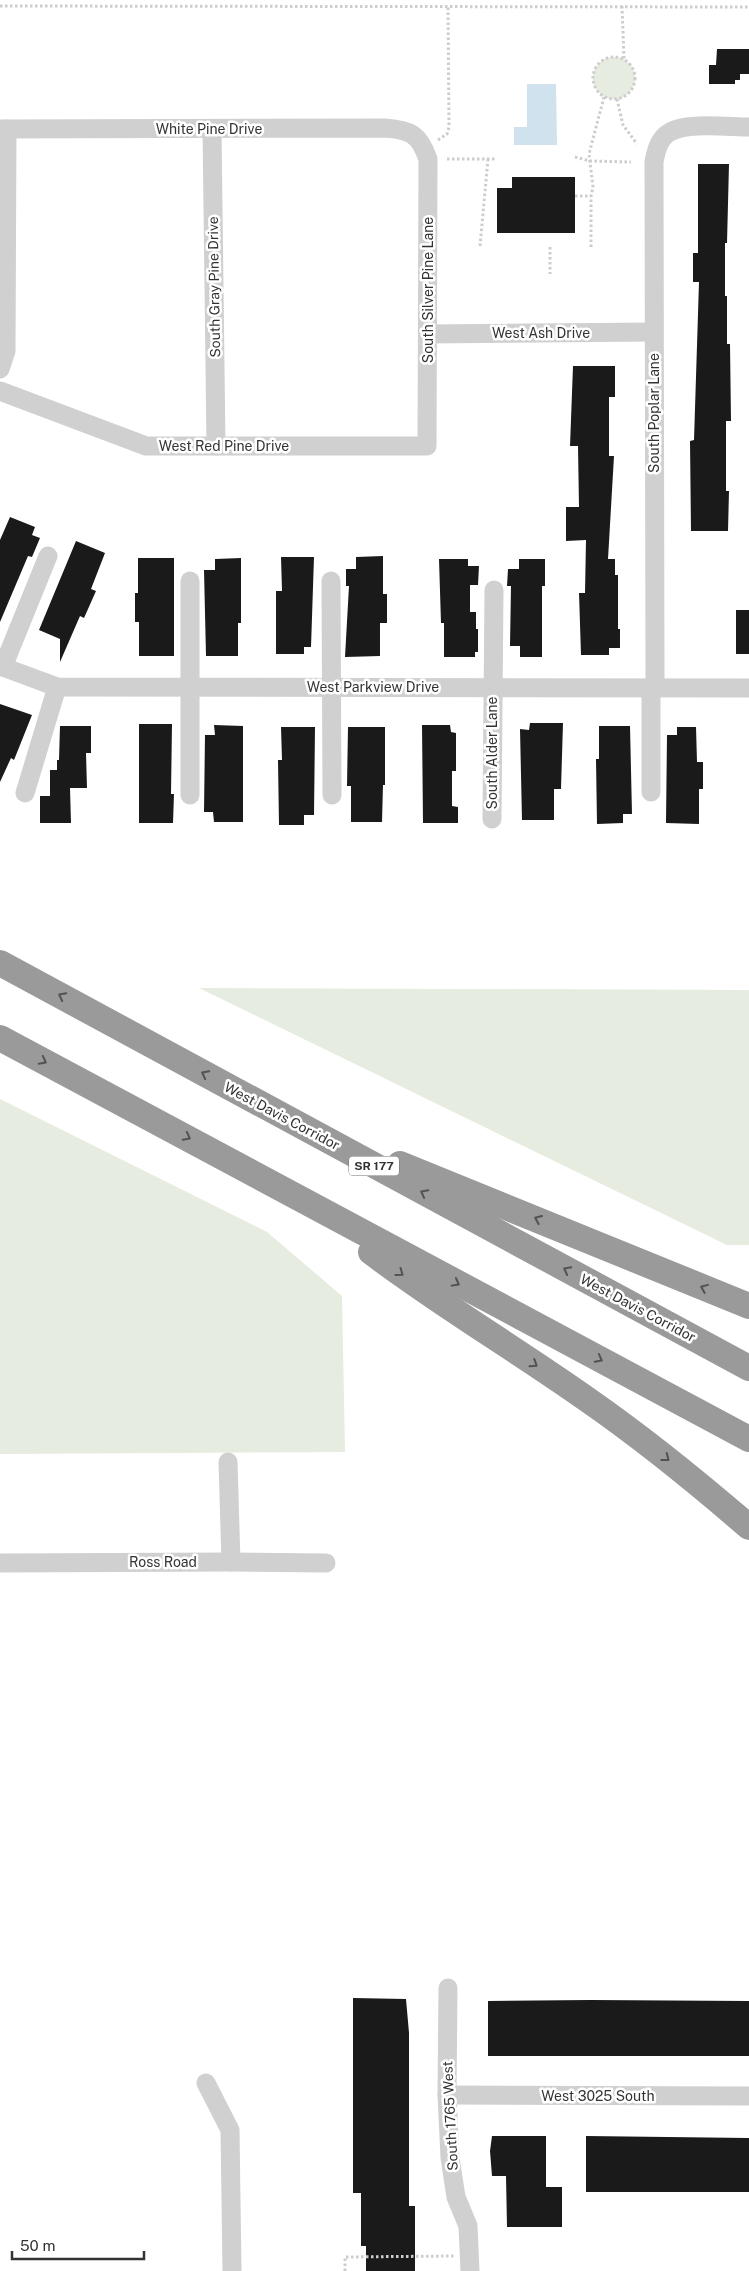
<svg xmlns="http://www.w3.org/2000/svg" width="749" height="2271" viewBox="0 0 749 2271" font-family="'Public Sans',sans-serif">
	<rect width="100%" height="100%" fill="#fff"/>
	<g fill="#e6ecdf">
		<circle cx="614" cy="78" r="21"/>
		<polygon points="199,988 749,990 749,1245 727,1245"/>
		<polygon points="0,1099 267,1232 342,1296 345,1452 0,1454"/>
	</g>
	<polygon fill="#cfe2ee" points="527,84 556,84 557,145 514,145 514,127 527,127"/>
	<g fill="#1a1a1a">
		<polygon points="717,49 749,49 749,74 740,74 740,80 735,80 735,84 709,84 709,65 716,65"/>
		<polygon points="698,164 729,164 727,243 725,243 725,296 727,296 727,344 730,344 731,421 726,421 726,491 729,491 728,531 691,531 690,441 694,440 699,282 693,282 693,253 698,253"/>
		<polygon points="512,177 575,177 575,233 497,233 497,188 512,188"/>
		<polygon points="573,366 615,366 615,397 609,397 609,456 614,456 608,559 615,559 615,575 618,575 618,629 620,629 620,648 609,648 609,655 581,655 579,593 585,593 586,540 566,541 566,507 579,507 578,446 570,446"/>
		<polygon points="10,517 35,527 32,535 40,538 32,557 28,556 0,622 0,540"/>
		<polygon points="76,541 105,553 91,589 96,591 84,618 80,616 60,662 60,639 39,630"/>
		<polygon points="383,556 383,594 387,594 387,623 380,623 380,656 345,657 349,586 346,586 346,569 356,569 356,557"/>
		<polygon points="281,557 314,557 311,647 304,647 304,654 276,654 276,591 282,591"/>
		<polygon points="138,558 174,558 174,656 139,656 139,622 135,622 135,593 138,593"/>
		<polygon points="241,558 241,623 238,623 238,656 206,656 204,570 215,570 215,559"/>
		<polygon points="439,559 468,559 468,566 479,566 478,585 470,585 470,612 476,612 476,629 478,629 478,652 475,652 475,657 444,657 444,623 441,623"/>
		<polygon points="519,559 545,559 545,586 542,586 542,657 520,657 520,646 510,646 511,586 507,586 508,569 519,569"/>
		<rect x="736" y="610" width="13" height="44"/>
		<polygon points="0,704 32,715 14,760 11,758 0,782"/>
		<polygon points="530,723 563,723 561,789 554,789 554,820 522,820 520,729 529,730"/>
		<polygon points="139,724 172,724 171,794 174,794 173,823 139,823"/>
		<polygon points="214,725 243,726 243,822 214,822 213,812 204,812 205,735 215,735"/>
		<polygon points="422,725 450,725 451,732 456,733 456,771 452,771 452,806 458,807 458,823 423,823"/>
		<polygon points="60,726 91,726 91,753 86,753 87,788 70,788 71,823 40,823 40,796 50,796 50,770 57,770 57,760 59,760"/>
		<polygon points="599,726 630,726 632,814 623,814 623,823 597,824 596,759 599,759"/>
		<polygon points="281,727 315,727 314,815 304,815 304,825 279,825 278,760 282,760"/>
		<polygon points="348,727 385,727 385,785 383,785 382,822 351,822 351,786 347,786"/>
		<polygon points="677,727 696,727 697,762 703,762 703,789 699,789 699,824 666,823 667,735 677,735"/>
		<polygon points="353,1998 406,1999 409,2033 409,2206 415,2206 415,2271 366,2271 366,2246 361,2246 361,2193 353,2193"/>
		<polygon points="590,2000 749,2001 749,2056 488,2056 488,2001"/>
		<polygon points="492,2136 546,2136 546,2187 562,2187 562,2227 507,2227 506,2176 492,2176 490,2151"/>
		<polygon points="586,2136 749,2138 749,2192 586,2192"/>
	</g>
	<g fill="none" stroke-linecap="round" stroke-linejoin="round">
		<g stroke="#cdcdcd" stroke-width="3" stroke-dasharray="2.5 2.5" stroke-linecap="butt">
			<polyline points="0,6 749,7"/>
			<polyline points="622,6 624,59"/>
			<circle cx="614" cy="78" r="21"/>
			<polyline points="617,99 623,125 637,144"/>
			<polyline points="438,140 447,134 449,127 448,6"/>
			<polyline points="575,157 590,161 631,162"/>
			<polyline points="447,159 495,159"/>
			<polyline points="575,196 591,196"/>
			<polyline points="480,246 488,159"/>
			<polyline points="550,247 550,274"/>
			<polyline points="591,247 591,196 593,187 589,154 604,97"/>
			<polyline points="345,2271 345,2257 454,2256"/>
		</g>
		<g stroke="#d0d0d0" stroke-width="19">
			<path d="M0 129 385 128C411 130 419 134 428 159L427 446H146L0 391"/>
			<polyline points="212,129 216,446"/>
			<polyline points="428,334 654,332"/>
			<polyline points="0,369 6,351 7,129"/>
			<polyline points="190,581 190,795"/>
			<polyline points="331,581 332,795"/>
			<polyline points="0,666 57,687 749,688"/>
			<polyline points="3,667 48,556"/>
			<polyline points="651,688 651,792"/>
			<path d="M655 688 654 162C656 151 659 138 670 132 687 122 729 127 749 127"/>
			<polyline points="25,793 57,687"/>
			<polyline points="492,819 494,590"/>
			<polyline points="228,1462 231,1562"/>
			<polyline points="0,1563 231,1562 326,1563"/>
			<polyline points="448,1988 447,2095 450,2158 456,2197 468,2226 470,2271"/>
			<polyline points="206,2083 230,2130 232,2271"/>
			<polyline points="447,2095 749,2096"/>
		</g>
		<g stroke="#9a9a9a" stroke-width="26">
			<polyline points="0,963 749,1368"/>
			<polyline points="0,1038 749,1439"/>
			<polyline points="400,1164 749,1306"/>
			<path d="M371 1252C441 1305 516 1349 588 1400 644 1439 697 1482 749 1527"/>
		</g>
	</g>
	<defs><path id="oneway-chevron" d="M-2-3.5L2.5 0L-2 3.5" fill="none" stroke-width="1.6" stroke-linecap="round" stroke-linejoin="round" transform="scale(1.25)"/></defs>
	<g stroke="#525252">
		<use href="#oneway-chevron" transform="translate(62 996) rotate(-152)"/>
		<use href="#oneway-chevron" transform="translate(43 1061) rotate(28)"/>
		<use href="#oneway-chevron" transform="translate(205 1074) rotate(-152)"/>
		<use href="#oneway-chevron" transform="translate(187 1137) rotate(28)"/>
		<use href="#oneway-chevron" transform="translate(424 1193) rotate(-152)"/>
		<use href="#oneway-chevron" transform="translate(538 1219) rotate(-157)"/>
		<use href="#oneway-chevron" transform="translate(567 1270) rotate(-152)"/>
		<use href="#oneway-chevron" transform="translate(400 1273) rotate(36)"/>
		<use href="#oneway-chevron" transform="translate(456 1283) rotate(29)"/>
		<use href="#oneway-chevron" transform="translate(704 1288) rotate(-158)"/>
		<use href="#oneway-chevron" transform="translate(599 1359) rotate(28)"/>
		<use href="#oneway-chevron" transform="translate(534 1364) rotate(33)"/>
		<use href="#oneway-chevron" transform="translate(666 1458) rotate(38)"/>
	</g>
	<g text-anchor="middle" stroke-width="5" stroke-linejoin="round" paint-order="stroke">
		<rect fill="#fff" stroke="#707070" stroke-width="1" x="349" y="1156.5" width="50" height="19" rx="4"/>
		<g font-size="12" font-weight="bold" fill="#333">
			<text x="374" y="1170">SR 177</text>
		</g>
		<g font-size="14" fill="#333" stroke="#fff">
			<text x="209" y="134">White Pine Drive</text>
			<text transform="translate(214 287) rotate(-91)" y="5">South Gray Pine Drive</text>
			<text transform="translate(428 290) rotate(-90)" y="5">South Silver Pine Lane</text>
			<text x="541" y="338">West Ash Drive</text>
			<text transform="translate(654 413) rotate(-90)" y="5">South Poplar Lane</text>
			<text x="224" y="451">West Red Pine Drive</text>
			<text x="373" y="692">West Parkview Drive</text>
			<text transform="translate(492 753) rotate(-90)" y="5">South Alder Lane</text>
			<text transform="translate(282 1116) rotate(28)" y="5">West Davis Corridor</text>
			<text transform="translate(638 1308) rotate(28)" y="5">West Davis Corridor</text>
			<text x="163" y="1567">Ross Road</text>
			<text x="598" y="2101">West 3025 South</text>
			<text transform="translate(450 2116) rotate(-93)" y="5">South 1765 West</text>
		</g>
	</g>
	<path d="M12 2251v8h132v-8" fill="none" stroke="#333333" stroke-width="2.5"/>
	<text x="20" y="2251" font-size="15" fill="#333333" stroke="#ffffff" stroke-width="4" paint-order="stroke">50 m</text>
</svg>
